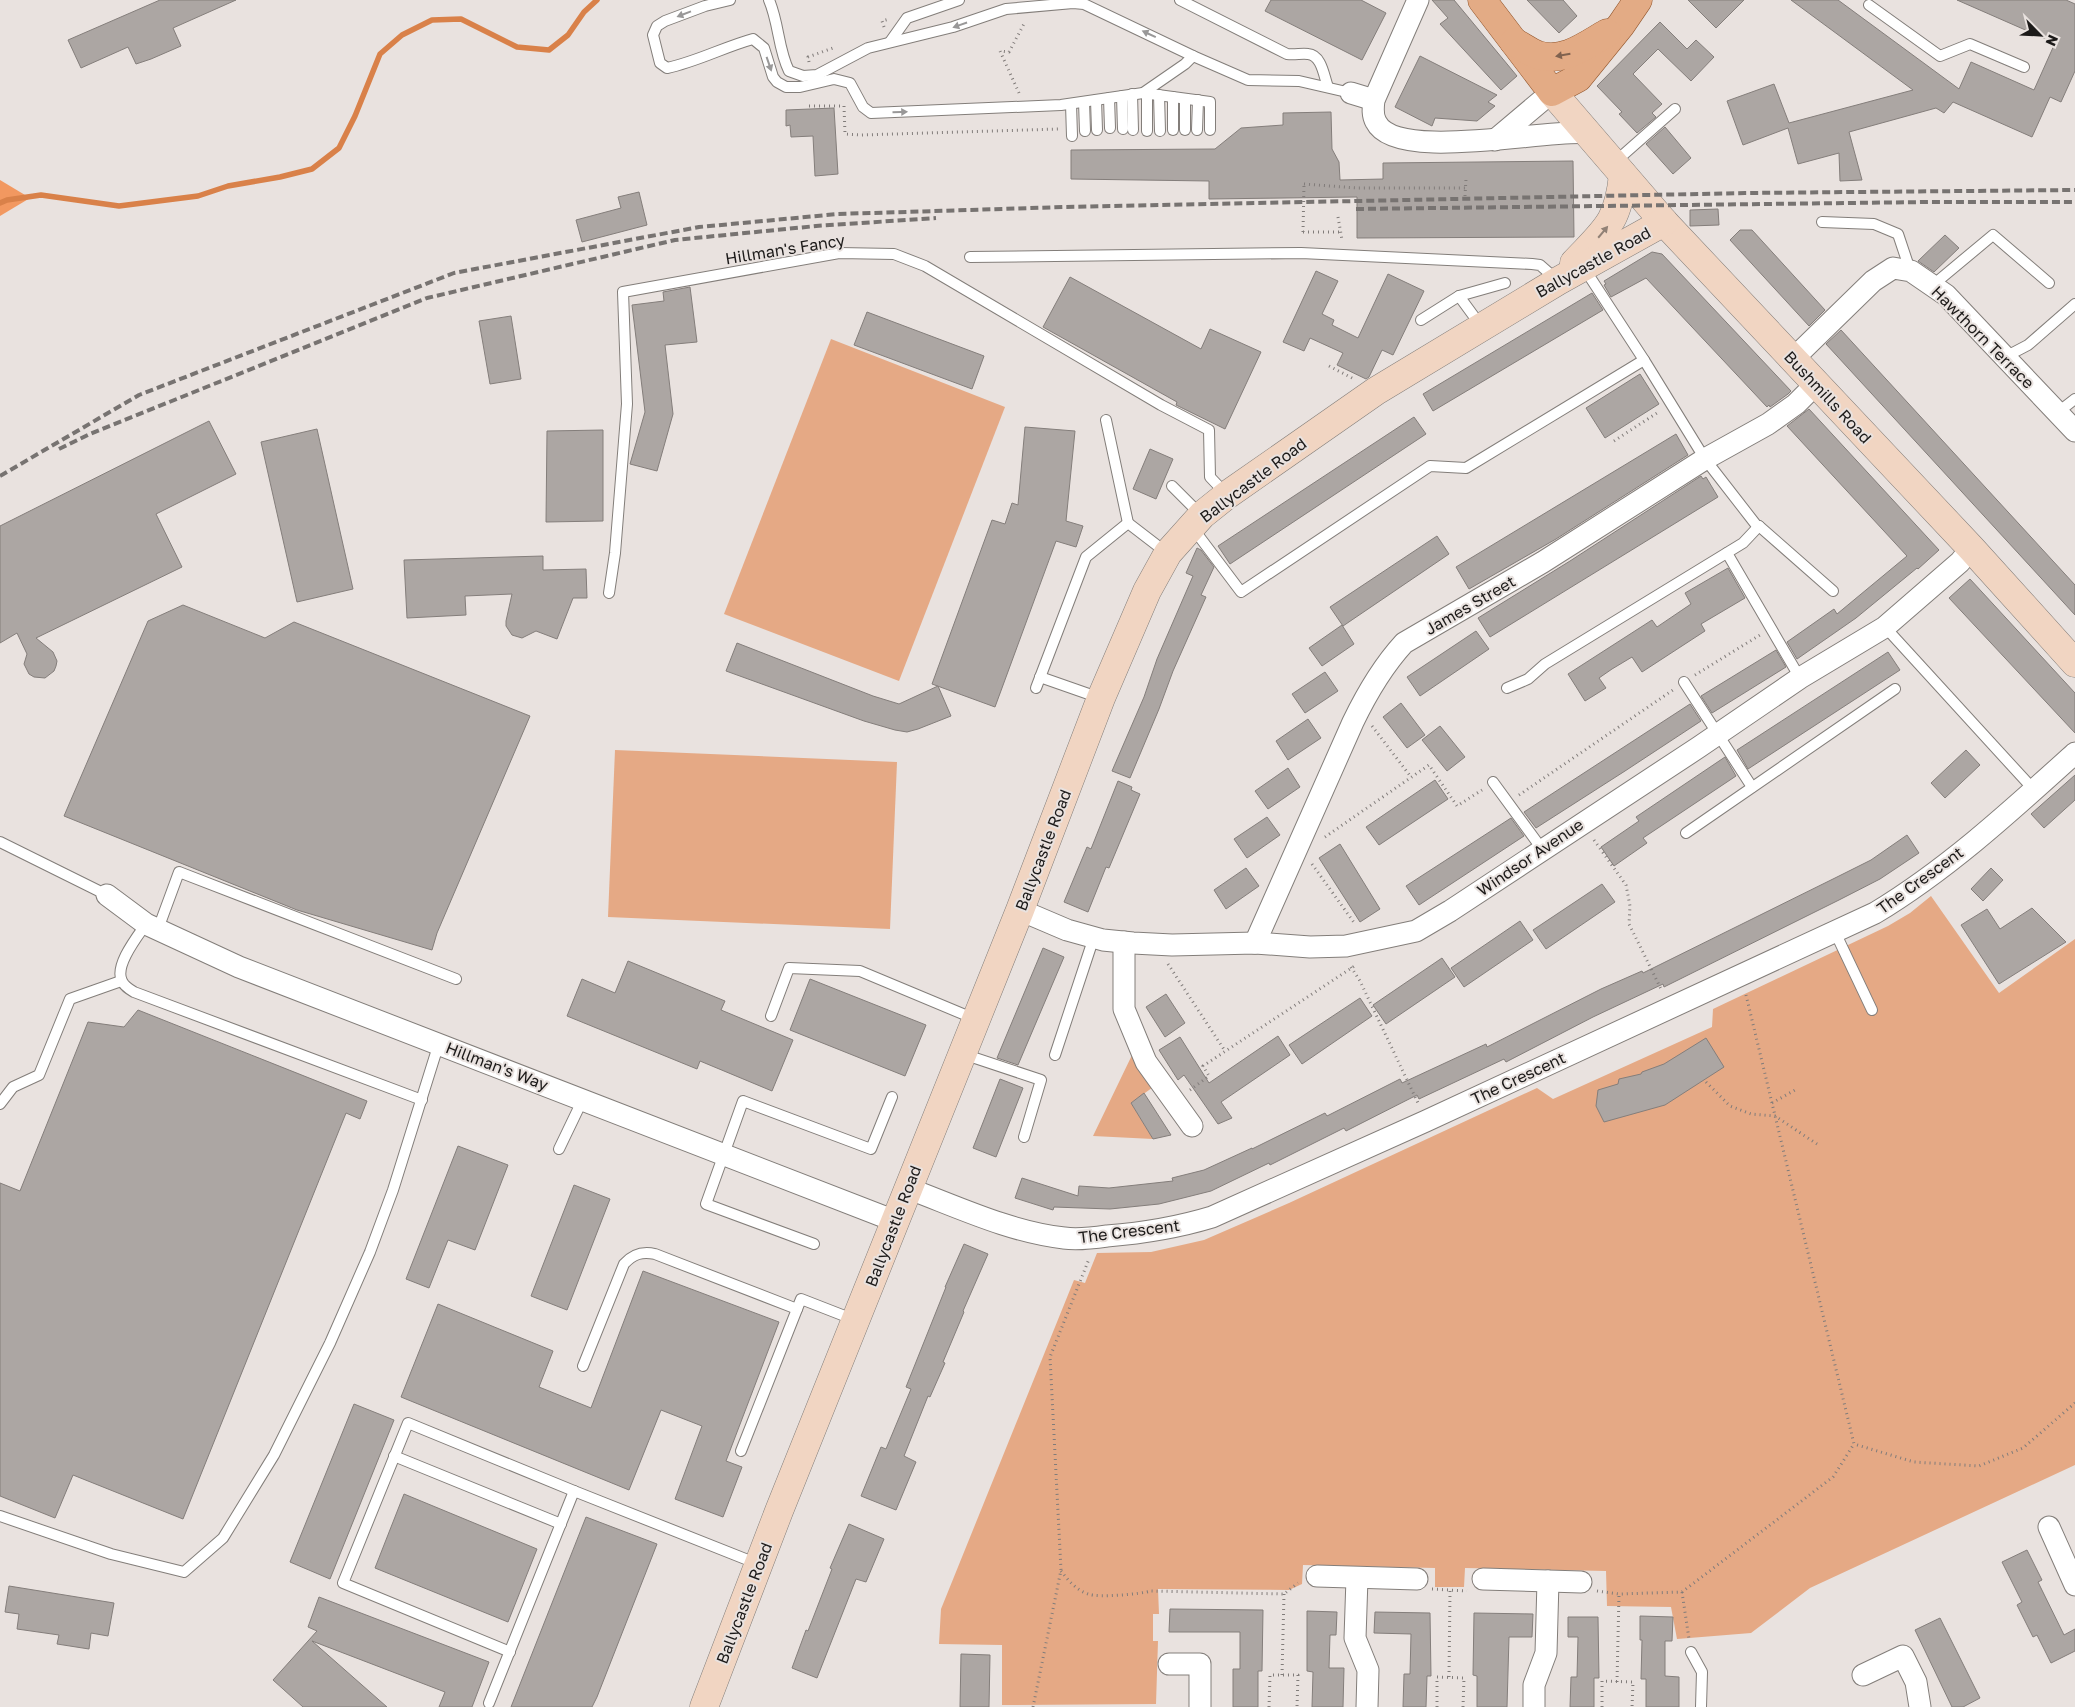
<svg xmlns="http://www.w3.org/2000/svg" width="2075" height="1707" viewBox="0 0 2075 1707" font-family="'Golos Text',sans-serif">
	<rect width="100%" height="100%" fill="#e9e2df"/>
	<g fill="#e5a985">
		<polygon points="831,339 1005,407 899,681 724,614"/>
		<polygon points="615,750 897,762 890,929 608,917"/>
		<polygon points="1931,896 1999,993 2075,939 2075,1465 1810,1588 1751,1633 1677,1639 1671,1607 1607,1606 1606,1571 1465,1568 1464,1587 1435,1587 1435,1568 1303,1565 1302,1584 1289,1590 1158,1589 1159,1614 1153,1614 1153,1641 1158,1641 1156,1704 1002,1705 1002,1645 939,1644 941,1609 1074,1280 1085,1283 1097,1253 1151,1252 1204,1240 1289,1203 1537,1088 1553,1099 1712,1027 1713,1009 1888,926 1910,913"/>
		<polygon points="1133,1053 1156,1085 1131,1103 1153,1139 1093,1136"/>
	</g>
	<polygon fill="#f29860" points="0,180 30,198 0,216"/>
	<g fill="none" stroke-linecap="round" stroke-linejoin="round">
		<polyline stroke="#d98149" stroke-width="5.5" points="0,203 7,200 41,195 119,206 198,196 228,186 280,177 312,169 339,148 355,116 380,54 402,35 432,20 461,19 517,47 549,50 568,35 584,12 597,0"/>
	</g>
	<g fill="#aca6a3" stroke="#847e7b">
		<polygon points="160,0 236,0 173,28 181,46 151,59 136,64 128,47 81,68 68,40"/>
		<polygon points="1271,0 1361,0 1386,13 1362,60 1265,11"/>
		<polygon points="1432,0 1454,0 1517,76 1501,90 1440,24 1448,18"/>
		<polygon points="1527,0 1563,0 1577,16 1559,33"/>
		<polygon points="1688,0 1744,0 1716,28"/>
		<polygon points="1791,0 1838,0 1959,89 1971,62 2034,90 2055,43 1957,0 2066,0 2075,4 2075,71 2061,102 2050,97 2032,137 1953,102 1944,113 1936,108 1849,132 1862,180 1840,181 1839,153 1798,164 1788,128 1743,145 1727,101 1774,84 1789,123 1913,90"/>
		<polygon points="1660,22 1687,49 1696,40 1714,57 1691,81 1658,49 1633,74 1662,104 1652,113 1656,117 1637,133 1619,114 1622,112 1597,86"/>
		<polygon points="1420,56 1497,95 1488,102 1495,106 1477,121 1435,118 1432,126 1395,107"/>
		<polygon points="834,108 838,174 815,176 813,136 791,137 790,125 786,126 786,110"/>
		<polygon points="1331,112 1332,149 1339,162 1340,180 1383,179 1383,163 1573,161 1574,237 1357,238 1357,197 1209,199 1209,181 1071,179 1071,150 1215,149 1241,128 1283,125 1283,113"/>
		<polygon points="1665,127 1691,158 1673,174 1646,144"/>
		<polygon points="639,192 647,225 582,242 576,220 621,208 618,197"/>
		<polygon points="1718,209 1719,225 1690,226 1690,210"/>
		<polygon points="1740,230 1752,230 1825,310 1809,326 1730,240"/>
		<polygon points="1945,235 1959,248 1934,272 1918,261"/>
		<polygon points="1652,252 1662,254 1791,391 1788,394 1770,407 1769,405 1767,407 1646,278 1611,297 1604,285 1606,284 1604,281"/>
		<polygon points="1316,271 1338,281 1322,314 1334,320 1332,325 1358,338 1388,274 1424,291 1393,355 1382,350 1369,377 1366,379 1337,365 1343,353 1310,338 1304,351 1283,342"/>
		<polygon points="1070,277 1201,349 1210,329 1261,352 1225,429 1176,405 1177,402 1043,327"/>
		<polygon points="690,287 697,342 665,345 673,414 657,471 630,464 645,412 632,305 664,301 663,292"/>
		<polygon points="1592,293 1603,310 1433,411 1423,394"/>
		<polygon points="867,312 984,356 972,389 854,345"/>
		<polygon points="511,316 521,379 490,384 479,321"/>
		<polygon points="1841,330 2075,585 2075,615 1826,344"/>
		<polygon points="1640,374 1659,404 1605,438 1586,408"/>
		<polygon points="1809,409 1939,550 1918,569 1917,568 1856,618 1797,659 1787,642 1834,609 1837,614 1907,556 1787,426"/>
		<polygon points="1414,417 1426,434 1230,564 1218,546"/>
		<polygon points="209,421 236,474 156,514 182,567 36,638 53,652 57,661 56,666 54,671 45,678 34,677 29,674 24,664 27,654 17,633 0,643 0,526"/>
		<polygon points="1025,427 1075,431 1066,521 1083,526 1076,547 1056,541 995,707 932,684 992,520 1005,524 1012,503 1018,505"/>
		<polygon points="317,429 353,589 297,602 261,442"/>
		<polygon points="603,430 603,521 546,522 547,431"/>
		<polygon points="1676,434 1688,455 1556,539 1469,589 1456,567"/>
		<polygon points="1150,449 1173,459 1156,499 1133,489"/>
		<polygon points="1701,476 1703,479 1706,477 1718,497 1490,637 1478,618 1570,561"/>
		<polygon points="1437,536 1449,554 1343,626 1330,607"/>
		<polygon points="1197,548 1201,550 1214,567 1201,595 1206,597 1173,671 1159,709 1130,778 1112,771 1144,697 1157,659 1193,576 1186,573"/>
		<polygon points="543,556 543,570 586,569 587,598 573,598 557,639 536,631 522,638 512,635 506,626 506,621 512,594 465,596 466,615 407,618 404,560"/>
		<polygon points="1728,568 1745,598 1701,624 1705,631 1642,672 1632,657 1612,669 1599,678 1606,688 1585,701 1568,674 1652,620 1657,627 1691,604 1685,593"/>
		<polygon points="1970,579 2075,693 2075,733 1949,598"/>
		<polygon points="183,605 265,638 294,622 530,716 437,933 432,950 297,910 64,816 148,621"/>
		<polygon points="1342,625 1354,644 1322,666 1309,648"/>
		<polygon points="1476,631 1489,649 1420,696 1407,677"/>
		<polygon points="737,643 873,696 899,704 938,686 951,716 918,729 907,732 895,730 864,721 726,671"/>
		<polygon points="1776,650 1786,667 1712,713 1701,696"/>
		<polygon points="1888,652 1900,670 1748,769 1737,750"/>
		<polygon points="1325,672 1338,691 1305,713 1292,694"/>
		<polygon points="1401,703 1425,735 1407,748 1383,717"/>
		<polygon points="1690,704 1701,721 1625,771 1536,828 1524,812"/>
		<polygon points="1308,719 1321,738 1288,760 1276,741"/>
		<polygon points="1440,726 1465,757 1447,771 1422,740"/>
		<polygon points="1966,750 1980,765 1945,798 1931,783"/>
		<polygon points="1725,757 1736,776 1643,838 1647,843 1614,866 1601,847 1639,821 1636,817"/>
		<polygon points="1288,768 1300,787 1268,809 1255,791"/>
		<polygon points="2075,775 2075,800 2044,828 2031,814"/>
		<polygon points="1435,780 1448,799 1379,845 1366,827"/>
		<polygon points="1118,781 1132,787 1131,790 1140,794 1109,868 1106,867 1088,912 1064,902 1087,847 1091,849"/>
		<polygon points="1267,817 1280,835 1247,858 1234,839"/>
		<polygon points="1511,818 1524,836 1419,905 1406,886"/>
		<polygon points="1907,835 1919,853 1880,879 1839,900 1664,987 1663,984 1593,1017 1506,1062 1504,1059 1419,1099 1417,1095 1346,1131 1344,1128 1270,1165 1269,1163 1211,1191 1159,1204 1110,1209 1054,1207 1053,1210 1015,1198 1022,1178 1078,1196 1079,1186 1109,1188 1173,1181 1172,1178 1204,1170 1252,1148 1252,1149 1325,1113 1327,1116 1400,1079 1402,1083 1486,1044 1487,1047 1601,989 1642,971 1643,973 1835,878 1871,860"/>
		<polygon points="1340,844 1380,909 1360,922 1319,858"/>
		<polygon points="1246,868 1259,886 1226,909 1214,890"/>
		<polygon points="1991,868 2003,880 1983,901 1971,889"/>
		<polygon points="1602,884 1615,902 1546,949 1533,930"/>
		<polygon points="2032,908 2066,942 1999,984 1961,925 1987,909 2000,929"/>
		<polygon points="1520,921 1533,940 1464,987 1451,968"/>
		<polygon points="1043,948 1064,957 1018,1065 997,1058"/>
		<polygon points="1442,958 1455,977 1386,1024 1373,1005"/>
		<polygon points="628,961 725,1001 721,1010 793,1040 772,1091 700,1061 697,1069 567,1016 582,979 615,993"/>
		<polygon points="810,979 926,1025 905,1076 790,1030"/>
		<polygon points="1166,994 1185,1023 1165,1037 1146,1007"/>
		<polygon points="1360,998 1372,1016 1302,1064 1289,1045"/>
		<polygon points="138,1010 367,1101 360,1119 346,1113 183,1519 73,1475 55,1518 0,1496 0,1183 20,1191 88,1022 124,1027"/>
		<polygon points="1278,1036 1290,1055 1221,1102 1232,1118 1218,1124 1184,1075 1178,1080 1159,1050 1180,1037 1209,1083"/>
		<polygon points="1706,1038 1724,1067 1665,1105 1604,1122 1596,1106 1598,1090 1618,1084 1619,1079 1641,1074 1642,1072 1664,1064"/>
		<polygon points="1000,1079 1023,1088 996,1157 973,1148"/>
		<polygon points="1144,1093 1171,1135 1153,1139 1131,1103"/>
		<polygon points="458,1146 508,1165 475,1250 448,1240 429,1288 406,1279"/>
		<polygon points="574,1185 610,1199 567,1310 531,1296"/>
		<polygon points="964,1244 988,1254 963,1311 964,1312 943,1362 945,1363 930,1397 928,1396 904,1456 916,1462 896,1510 861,1496 881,1447 886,1449 911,1389 906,1387 946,1287 945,1287"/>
		<polygon points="643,1271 779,1322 726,1461 742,1467 723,1517 675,1499 702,1426 661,1410 629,1490 401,1397 438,1304 553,1351 539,1387 591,1408"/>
		<polygon points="354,1404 394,1420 330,1579 290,1562"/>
		<polygon points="404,1494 537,1549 508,1622 375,1568"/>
		<polygon points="586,1517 657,1544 597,1697 592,1707 511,1707"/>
		<polygon points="849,1524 884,1539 866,1582 856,1579 817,1678 792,1668 806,1630 808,1631 832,1569 830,1568"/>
		<polygon points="2027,1550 2042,1580 2038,1582 2064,1635 2075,1629 2075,1651 2051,1663 2037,1635 2033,1637 2017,1605 2022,1602 2002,1562"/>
		<polygon points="9,1586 114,1603 108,1636 91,1633 89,1649 57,1644 59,1635 17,1629 19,1614 5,1612"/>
		<polygon points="319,1597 489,1662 472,1707 439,1707 445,1692 312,1641 387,1707 303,1707 273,1680 317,1631 308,1627"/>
		<polygon points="1170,1609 1263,1610 1262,1671 1258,1671 1258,1707 1233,1707 1233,1669 1240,1669 1240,1632 1169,1632"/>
		<polygon points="1307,1611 1337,1612 1336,1635 1330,1635 1329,1668 1344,1668 1343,1707 1312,1707 1313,1672 1307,1671"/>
		<polygon points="1375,1612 1430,1613 1431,1676 1427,1676 1426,1707 1403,1707 1404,1674 1410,1674 1411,1634 1374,1633"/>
		<polygon points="1474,1613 1533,1614 1532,1637 1509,1637 1507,1707 1477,1707 1477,1676 1473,1675"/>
		<polygon points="1640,1616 1673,1617 1672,1641 1665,1641 1665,1676 1679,1677 1679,1707 1646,1707 1646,1679 1641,1679 1642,1640 1640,1640"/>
		<polygon points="1568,1617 1598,1617 1599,1678 1594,1678 1594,1707 1570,1707 1571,1677 1577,1677 1578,1637 1568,1637"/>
		<polygon points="1940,1618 1980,1698 1963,1707 1952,1707 1915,1630"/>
		<polygon points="961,1654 990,1655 989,1707 960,1707"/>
	</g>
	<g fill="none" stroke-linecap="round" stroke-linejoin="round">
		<defs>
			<g id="lane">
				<path d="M730 0 705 6 665 21 657 26 653 35 660 63 667 68C696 62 724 47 753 39L764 48 773 77 777 82 786 87H800L834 79 850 83 863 107 871 113 1061 105 1143 93 1185 64 1193 56"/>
				<path d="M769 0C779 23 778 49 789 71L803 76 817 75 868 48 953 27 1006 9 1073 3 1084 4 1193 56 1248 80 1299 81 1351 93"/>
				<path d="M1180 0 1287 54C1295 55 1302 53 1308 54 1322 55 1324 77 1328 87"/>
				<polyline points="1869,5 1940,56 1970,44 2024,67"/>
				<polyline points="890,42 907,18 959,0"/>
				<polyline points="1143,93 1210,102 1210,130"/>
				<polyline points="1132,94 1133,130"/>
				<polyline points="1147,94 1147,131"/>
				<polyline points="1159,95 1160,131"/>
				<polyline points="1122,96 1123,129"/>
				<polyline points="1109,98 1110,128"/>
				<polyline points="1096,100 1097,130"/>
				<polyline points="1084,102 1085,131"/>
				<polyline points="1071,104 1072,136"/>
				<polyline points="1173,130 1173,97"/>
				<polyline points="1185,130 1185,99"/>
				<polyline points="1197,130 1198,100"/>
				<polyline points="1615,162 1675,109"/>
				<polyline points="1822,222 1874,224 1898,234 1910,270"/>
				<polyline points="970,257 1301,253 1532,264 1540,265 1557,280"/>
				<polyline points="1933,285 1993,235 2049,283"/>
				<polyline points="1459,296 1481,326"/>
				<polyline points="1421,320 1459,296 1505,283"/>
				<polyline points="2005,357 2028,345 2075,304"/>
				<polyline points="1644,360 1705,459 1757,526 1759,526 1833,591"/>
				<polyline points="2057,413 2075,399"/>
				<polyline points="1106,420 1128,523"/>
				<polyline points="1172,486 1201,515"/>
				<polyline points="1192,527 1241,592 1430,466 1466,468 1644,360 1584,268"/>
				<polyline points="1727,553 1800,678"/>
				<polyline points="609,593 615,553 627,404 623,292 839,253 894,254 925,266 1161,405 1209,430 1210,477 1227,495"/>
				<polyline points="1885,627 2034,790"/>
				<polyline points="1040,677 1100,698"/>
				<polyline points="1684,682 1752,787"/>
				<polyline points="1036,688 1086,557 1128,523 1167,553"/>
				<polyline points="1507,688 1528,679 1545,664 1743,543 1759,526"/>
				<polyline points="1493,782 1542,849"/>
				<polyline points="1686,833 1895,689"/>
				<polyline points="0,842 107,895"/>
				<path d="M146 924C137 937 114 966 122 981 124 986 129 989 134 992L422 1100"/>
				<polyline points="158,929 179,872 456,979"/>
				<polyline points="1835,932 1872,1010"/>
				<polyline points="771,1016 789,968 860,971 975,1019"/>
				<polyline points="963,1054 1041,1080 1024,1137"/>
				<polyline points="1055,1055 1094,937"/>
				<polyline points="0,1104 13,1087 39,1075 70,999 121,981"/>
				<polyline points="559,1149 583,1099"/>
				<polyline points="814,1244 706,1204 743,1101 871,1149 892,1097"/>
				<path d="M583 1366 624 1264C633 1254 642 1251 655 1254L797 1309"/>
				<polyline points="741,1451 801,1299 855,1320"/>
				<polyline points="394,1456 561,1524"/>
				<polyline points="0,1516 111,1554 184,1572 223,1538 274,1455 330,1343 370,1252 393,1190 439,1043"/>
				<polyline points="510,1652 343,1583 408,1423 574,1491"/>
				<polyline points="1691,1652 1702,1672 1701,1707"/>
				<polyline points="489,1703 574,1491 758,1564"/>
			</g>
			<g id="street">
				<path d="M1418 0 1374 100C1373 108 1372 115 1376 122 1396 163 1549 128 1588 133"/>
				<polyline points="1351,93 1374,100"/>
				<polyline points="1495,140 1552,92"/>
				<polyline points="1793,359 1873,281 1893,268 1911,271 1946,295 2075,431"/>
				<polyline points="107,895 146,924 239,967 895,1221"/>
				<polyline points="1020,910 1067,930 1103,940 1133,943 1172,945 1255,943 1310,947 1346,946 1416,931 1450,911 1699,747 1800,678 1885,627 1960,562 1971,548"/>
				<polyline points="1124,942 1124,1009 1146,1062 1192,1126"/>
				<path d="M1255 943 1353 722C1367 693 1382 667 1404 643L1543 562 1705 459 1768 424 1796 404 1816 384"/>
				<path d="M907 1188C958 1207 1010 1232 1064 1238 1078 1240 1093 1238 1107 1236 1144 1233 1176 1228 1212 1217L1426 1121 1875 913C1948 869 2012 810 2075 753"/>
				<polyline points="2049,1527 2075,1585"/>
				<polyline points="1317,1576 1417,1579"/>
				<polyline points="1357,1578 1355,1638 1368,1670 1367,1707"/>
				<polyline points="1483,1579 1581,1582"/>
				<polyline points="1169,1664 1200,1664 1200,1707"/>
				<polyline points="1863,1675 1903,1656 1916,1682 1920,1707"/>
				<polyline points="1534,1707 1534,1685 1546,1653 1548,1581"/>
			</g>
			<g id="secondary">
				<polyline points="1552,92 1664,222 1971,548 2075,663"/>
				<path d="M1574 263C1606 229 1618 223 1623 175"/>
				<polyline points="704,1707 779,1511 1020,910 1101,698 1147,591 1168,553 1202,515 1227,495 1376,391 1558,281 1664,222"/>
			</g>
			<g id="primary">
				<polyline points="1482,0 1552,92 1578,78 1621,25 1638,0"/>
				<path d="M1514 42C1522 46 1530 52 1538 55 1564 63 1586 45 1607 33"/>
			</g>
		</defs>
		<use href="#lane" stroke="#837e7a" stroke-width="12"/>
		<use href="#street" stroke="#837e7a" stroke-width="23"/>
		<use href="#secondary" stroke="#837e7a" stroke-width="29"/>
		<use href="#primary" stroke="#91542a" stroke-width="29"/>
		<g stroke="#817c7a" stroke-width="3" stroke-dasharray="1 4" stroke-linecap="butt">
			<polyline points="884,27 882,21 889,19"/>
			<polyline points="809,62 808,57 833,48"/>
			<polyline points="1019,93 1000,51 1009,52 1025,22"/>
			<polyline points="809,106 844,106 845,134 861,135 1059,129"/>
			<polyline points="1304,184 1357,188 1466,188"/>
			<polyline points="1465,196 1466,179"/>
			<polyline points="1338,217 1342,240"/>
			<polyline points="1303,232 1341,232"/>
			<polyline points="1329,366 1354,379"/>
			<polyline points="1614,441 1660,411"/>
			<polyline points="1695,675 1760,635"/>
			<polyline points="1372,726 1411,777"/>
			<polyline points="1519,795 1673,690"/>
			<polyline points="1325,837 1429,765 1457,806 1482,790"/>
			<polyline points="1594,840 1626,885 1630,906 1629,924 1662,991"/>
			<polyline points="1312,864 1355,924"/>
			<polyline points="1168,964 1225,1051"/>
			<polyline points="1351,967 1360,981 1418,1103"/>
			<polyline points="1746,995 1854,1444 1914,1462 1979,1466 2023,1448 2075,1403"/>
			<polyline points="1706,1082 1730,1106 1751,1114 1775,1116 1817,1144"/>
			<polyline points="1190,1090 1209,1076 1203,1066 1356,965"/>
			<polyline points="1772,1103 1795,1090"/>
			<path d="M1061 1571C1068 1580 1076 1590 1088 1594 1098 1598 1141 1594 1151 1591L1284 1594 1298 1583"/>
			<polyline points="1432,1589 1467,1591"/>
			<polyline points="1597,1591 1619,1594 1682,1592 1833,1477 1854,1444"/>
			<polyline points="1682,1592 1689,1639"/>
			<polyline points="1282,1675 1284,1594"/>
			<polyline points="1449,1677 1450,1591"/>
			<polyline points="1617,1682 1619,1594"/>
			<polyline points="1033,1707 1061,1570 1050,1357 1089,1259"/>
			<polyline points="1269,1707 1270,1675 1298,1675 1297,1707"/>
			<polyline points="1437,1707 1437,1677 1464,1678 1463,1707"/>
			<polyline points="1602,1707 1602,1681 1633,1682 1632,1707"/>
		</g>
		<use href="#lane" stroke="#fff" stroke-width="10"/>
		<use href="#street" stroke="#fff" stroke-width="21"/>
		<use href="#secondary" stroke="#f1d5c2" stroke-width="28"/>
		<use href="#primary" stroke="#e3ab85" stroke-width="28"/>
		<g stroke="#777371" stroke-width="4" stroke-dasharray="8 4" stroke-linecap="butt">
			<polyline points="1356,209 1929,202 2075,202"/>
			<polyline points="59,449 90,434 427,298 675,240 816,226 936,218"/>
			<polyline points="0,476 139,395 454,273 699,227 838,214 1065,207 1745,193 2075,190"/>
		</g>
		<polyline stroke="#817c7a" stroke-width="3" stroke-dasharray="1 4" stroke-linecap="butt" points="1303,232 1304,184"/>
	</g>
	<defs><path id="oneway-solid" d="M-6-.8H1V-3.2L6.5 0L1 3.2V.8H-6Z" transform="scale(1.25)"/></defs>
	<g fill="#999898">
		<use href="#oneway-solid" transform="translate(684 14) rotate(159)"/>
		<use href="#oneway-solid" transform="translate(960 25) rotate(161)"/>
		<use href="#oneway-solid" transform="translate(1149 34) rotate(-155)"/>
		<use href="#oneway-solid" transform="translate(769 64) rotate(71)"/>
		<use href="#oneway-solid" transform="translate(900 112) rotate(-2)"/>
	</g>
	<use fill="#80624f" href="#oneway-solid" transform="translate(1563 55) rotate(170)"/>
	<use fill="#918176" href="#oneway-solid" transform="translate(1603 232) rotate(-50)"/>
	<g text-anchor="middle" stroke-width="4" stroke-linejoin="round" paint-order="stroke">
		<g font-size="16" fill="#1c1a19" stroke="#e9e2df">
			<text transform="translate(785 249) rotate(-9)" y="6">Hillman's Fancy</text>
			<text transform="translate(1593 262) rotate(-29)" y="6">Ballycastle Road</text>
			<text transform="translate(1983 337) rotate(45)" y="6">Hawthorn Terrace</text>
			<text transform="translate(1828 397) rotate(47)" y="6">Bushmills Road</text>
			<text transform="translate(1253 480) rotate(-37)" y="6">Ballycastle Road</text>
			<text transform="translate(1470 605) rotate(-30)" y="6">James Street</text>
			<text transform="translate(1043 850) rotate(-69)" y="6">Ballycastle Road</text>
			<text transform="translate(1530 857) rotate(-34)" y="6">Windsor Avenue</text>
			<text transform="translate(1920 880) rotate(-36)" y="6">The Crescent</text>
			<text transform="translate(497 1066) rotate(21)" y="6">Hillman's Way</text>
			<text transform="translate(1518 1078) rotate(-25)" y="6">The Crescent</text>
			<text transform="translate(893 1226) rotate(-69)" y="6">Ballycastle Road</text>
			<text transform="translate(1129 1231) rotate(-7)" y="6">The Crescent</text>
			<text transform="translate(744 1603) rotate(-69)" y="6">Ballycastle Road</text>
		</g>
	</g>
	<g transform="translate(2040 35) rotate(114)" stroke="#e9e2df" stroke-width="4" paint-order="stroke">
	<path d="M0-4L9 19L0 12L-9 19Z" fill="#1c1a19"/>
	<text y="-8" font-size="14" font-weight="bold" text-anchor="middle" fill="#1c1a19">N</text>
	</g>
</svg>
